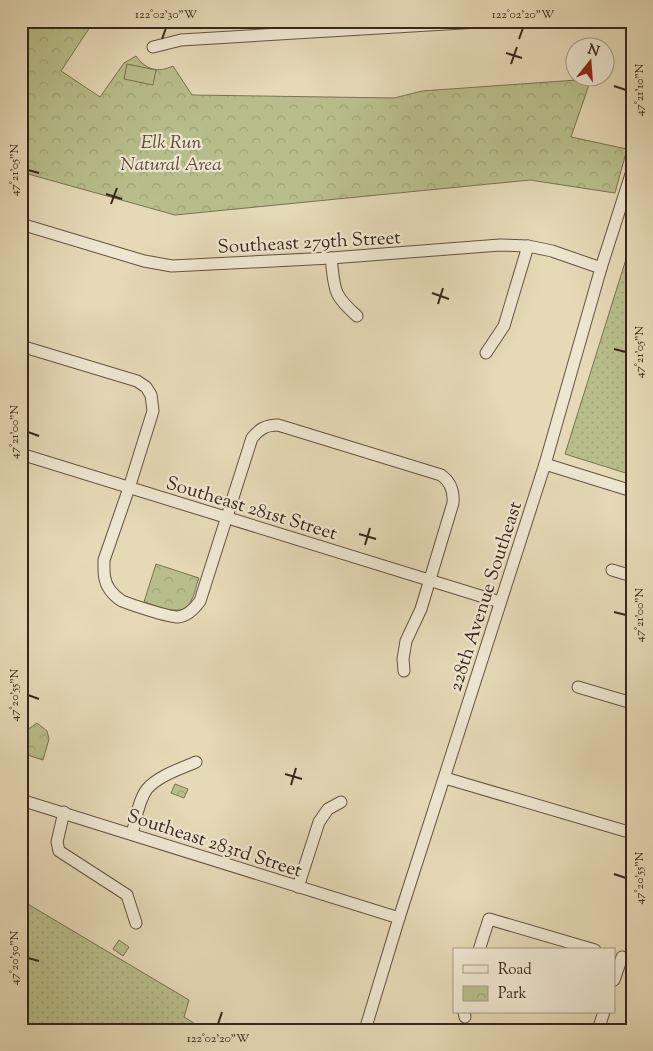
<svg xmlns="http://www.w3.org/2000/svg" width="653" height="1051" viewBox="0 0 653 1051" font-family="'Sorts Mill Goudy',serif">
	<defs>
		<pattern id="grass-dots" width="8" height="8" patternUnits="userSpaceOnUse" patternTransform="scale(1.25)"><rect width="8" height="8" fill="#b8be8b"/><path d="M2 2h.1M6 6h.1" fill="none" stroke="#9fa377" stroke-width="1.8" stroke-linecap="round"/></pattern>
		<pattern id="park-crowns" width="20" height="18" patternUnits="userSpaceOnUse" patternTransform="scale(1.25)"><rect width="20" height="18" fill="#b8be8b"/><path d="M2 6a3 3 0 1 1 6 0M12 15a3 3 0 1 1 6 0" fill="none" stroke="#9fa377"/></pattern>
	</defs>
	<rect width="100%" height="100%" fill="#e5d9b6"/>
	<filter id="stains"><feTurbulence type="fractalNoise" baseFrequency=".004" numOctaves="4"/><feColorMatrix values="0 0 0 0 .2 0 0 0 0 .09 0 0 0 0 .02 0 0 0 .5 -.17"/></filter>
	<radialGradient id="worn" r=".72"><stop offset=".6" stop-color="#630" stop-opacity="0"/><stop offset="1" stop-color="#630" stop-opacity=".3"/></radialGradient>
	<g fill="url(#grass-dots)" stroke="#7a7253">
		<polygon points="632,240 632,475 565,454"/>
		<polygon points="21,900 189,1000 184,1017 205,1030 21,1030"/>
	</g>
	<g fill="url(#park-crowns)" stroke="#7a7253">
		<path d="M21 21H94L61 71 100 97 124 63 136 56C146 70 158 73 173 66L192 95 394 98 422 91 591 79 571 137 627 149 615 193 530 180 175 215 21 172Z"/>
		<path d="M156 564 199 578C196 585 195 594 191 601 183 619 158 606 144 602Z"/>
		<polygon points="37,723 47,731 49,739 43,760 21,753 21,729 30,728"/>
		<polygon points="175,784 188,789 184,798 171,793"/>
		<polygon points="119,940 129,947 123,956 113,949"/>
	</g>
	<polygon fill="#b8be8b" stroke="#7a7253" points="127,64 156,70 153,85 124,79"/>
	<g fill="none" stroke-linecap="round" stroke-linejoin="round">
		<defs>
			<g id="street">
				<polyline points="153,47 181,40 496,21"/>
				<polyline points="21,224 144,261 172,266 331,258 500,245 528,246 552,251 601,268"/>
				<path d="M331 258C335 290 332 294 357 316"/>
				<path d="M21 346 137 381 146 387 151 395 153 411 129 488 104 560C104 570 103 581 110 590 113 594 117 598 122 601 132 605 168 617 178 617 188 616 195 608 200 601L252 438C259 429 266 425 278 425L441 475C451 482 454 491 453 503L421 609 406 641 403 659 404 671"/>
				<polyline points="486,353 504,326 528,246"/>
				<polyline points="21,454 500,602"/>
				<polyline points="545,464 632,491"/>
				<polyline points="612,570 632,576"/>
				<polyline points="578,687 632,703"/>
				<polyline points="445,778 632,833"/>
				<polyline points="21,800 399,918"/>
				<polyline points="64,812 57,842 59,851 127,895 136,923"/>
				<path d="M132 834C136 820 138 801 147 789 158 776 180 769 196 762"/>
				<polyline points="298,887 319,822 328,809 341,802"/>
				<polyline points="479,950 489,919 595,950"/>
				<polyline points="614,980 622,957"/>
				<polyline points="464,1012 465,1017"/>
				<polyline points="365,1030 399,918 545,464 601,268 632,171"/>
				<polyline points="598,1030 604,1012"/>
			</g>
		</defs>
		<use href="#street" stroke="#665242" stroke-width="13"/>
		<use href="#street" stroke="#eee6d0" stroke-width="11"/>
	</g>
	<path fill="none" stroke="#3b251b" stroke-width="2" d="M162 39 166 28M519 39 523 28M506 53 522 58M511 64 517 47M614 86 626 90M28 170 39 173M106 194 122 199M111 204 117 188M432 293 449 299M438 304 443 288M614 349 626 352M28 432 39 436M359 534 376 539M365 545 370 528M614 612 626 615M28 695 39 699M285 774 302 779M291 785 296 768M614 874 626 878M28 958 39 961M218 1024 222 1012"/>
	<g text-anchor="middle" stroke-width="4.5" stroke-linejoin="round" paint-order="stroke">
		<g font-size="19" font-style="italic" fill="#5a4b37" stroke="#eee6d0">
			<text x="171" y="148">Elk Run<tspan x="171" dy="22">Natural Area</tspan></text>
		</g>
		<g font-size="19" fill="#3b251b" stroke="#eee6d0">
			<text transform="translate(309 241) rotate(-3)" y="7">Southeast 279th Street</text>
			<text transform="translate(252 507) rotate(17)" y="7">Southeast 281st Street</text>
			<text transform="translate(484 596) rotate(-72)" y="7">228th Avenue Southeast</text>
			<text transform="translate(215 842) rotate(18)" y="7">Southeast 283rd Street</text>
		</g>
	</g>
	<rect width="653" height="1051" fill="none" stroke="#e5d9b6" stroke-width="55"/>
	<rect x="453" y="948" width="162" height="65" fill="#eee6d0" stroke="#a69988"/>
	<rect x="463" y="965" width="25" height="8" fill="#eee6d0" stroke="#a69988"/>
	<text x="498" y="974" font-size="15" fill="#3b251b">Road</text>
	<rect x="463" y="986" width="25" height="15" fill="url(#park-crowns)" stroke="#a69988"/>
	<text x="498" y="998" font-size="15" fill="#3b251b">Park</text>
	<g transform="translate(590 62) rotate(17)"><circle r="24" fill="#eee6d0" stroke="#a69988"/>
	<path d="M0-4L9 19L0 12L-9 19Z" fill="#8f2418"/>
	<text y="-8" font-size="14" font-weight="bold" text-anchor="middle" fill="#3b251b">N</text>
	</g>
	<rect x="28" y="28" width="598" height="996" fill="none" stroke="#3b251b" stroke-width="2"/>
	<g font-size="12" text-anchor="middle" fill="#3b251b">
		<text x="166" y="18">122°02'30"W</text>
		<text x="523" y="18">122°02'20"W</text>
		<text transform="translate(639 90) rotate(-90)" y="4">47°21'10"N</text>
		<text transform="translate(14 170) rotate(-90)" y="4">47°21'05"N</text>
		<text transform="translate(639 352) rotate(-90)" y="4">47°21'05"N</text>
		<text transform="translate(14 432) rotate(-90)" y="4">47°21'00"N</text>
		<text transform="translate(639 615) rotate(-90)" y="4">47°21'00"N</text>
		<text transform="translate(14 695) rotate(-90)" y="4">47°20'55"N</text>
		<text transform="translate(639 878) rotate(-90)" y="4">47°20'55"N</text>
		<text transform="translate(14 958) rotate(-90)" y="4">47°20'50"N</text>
		<text x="218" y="1042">122°02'20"W</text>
	</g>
	<rect width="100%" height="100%" filter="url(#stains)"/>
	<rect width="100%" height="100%" fill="url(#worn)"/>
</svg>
